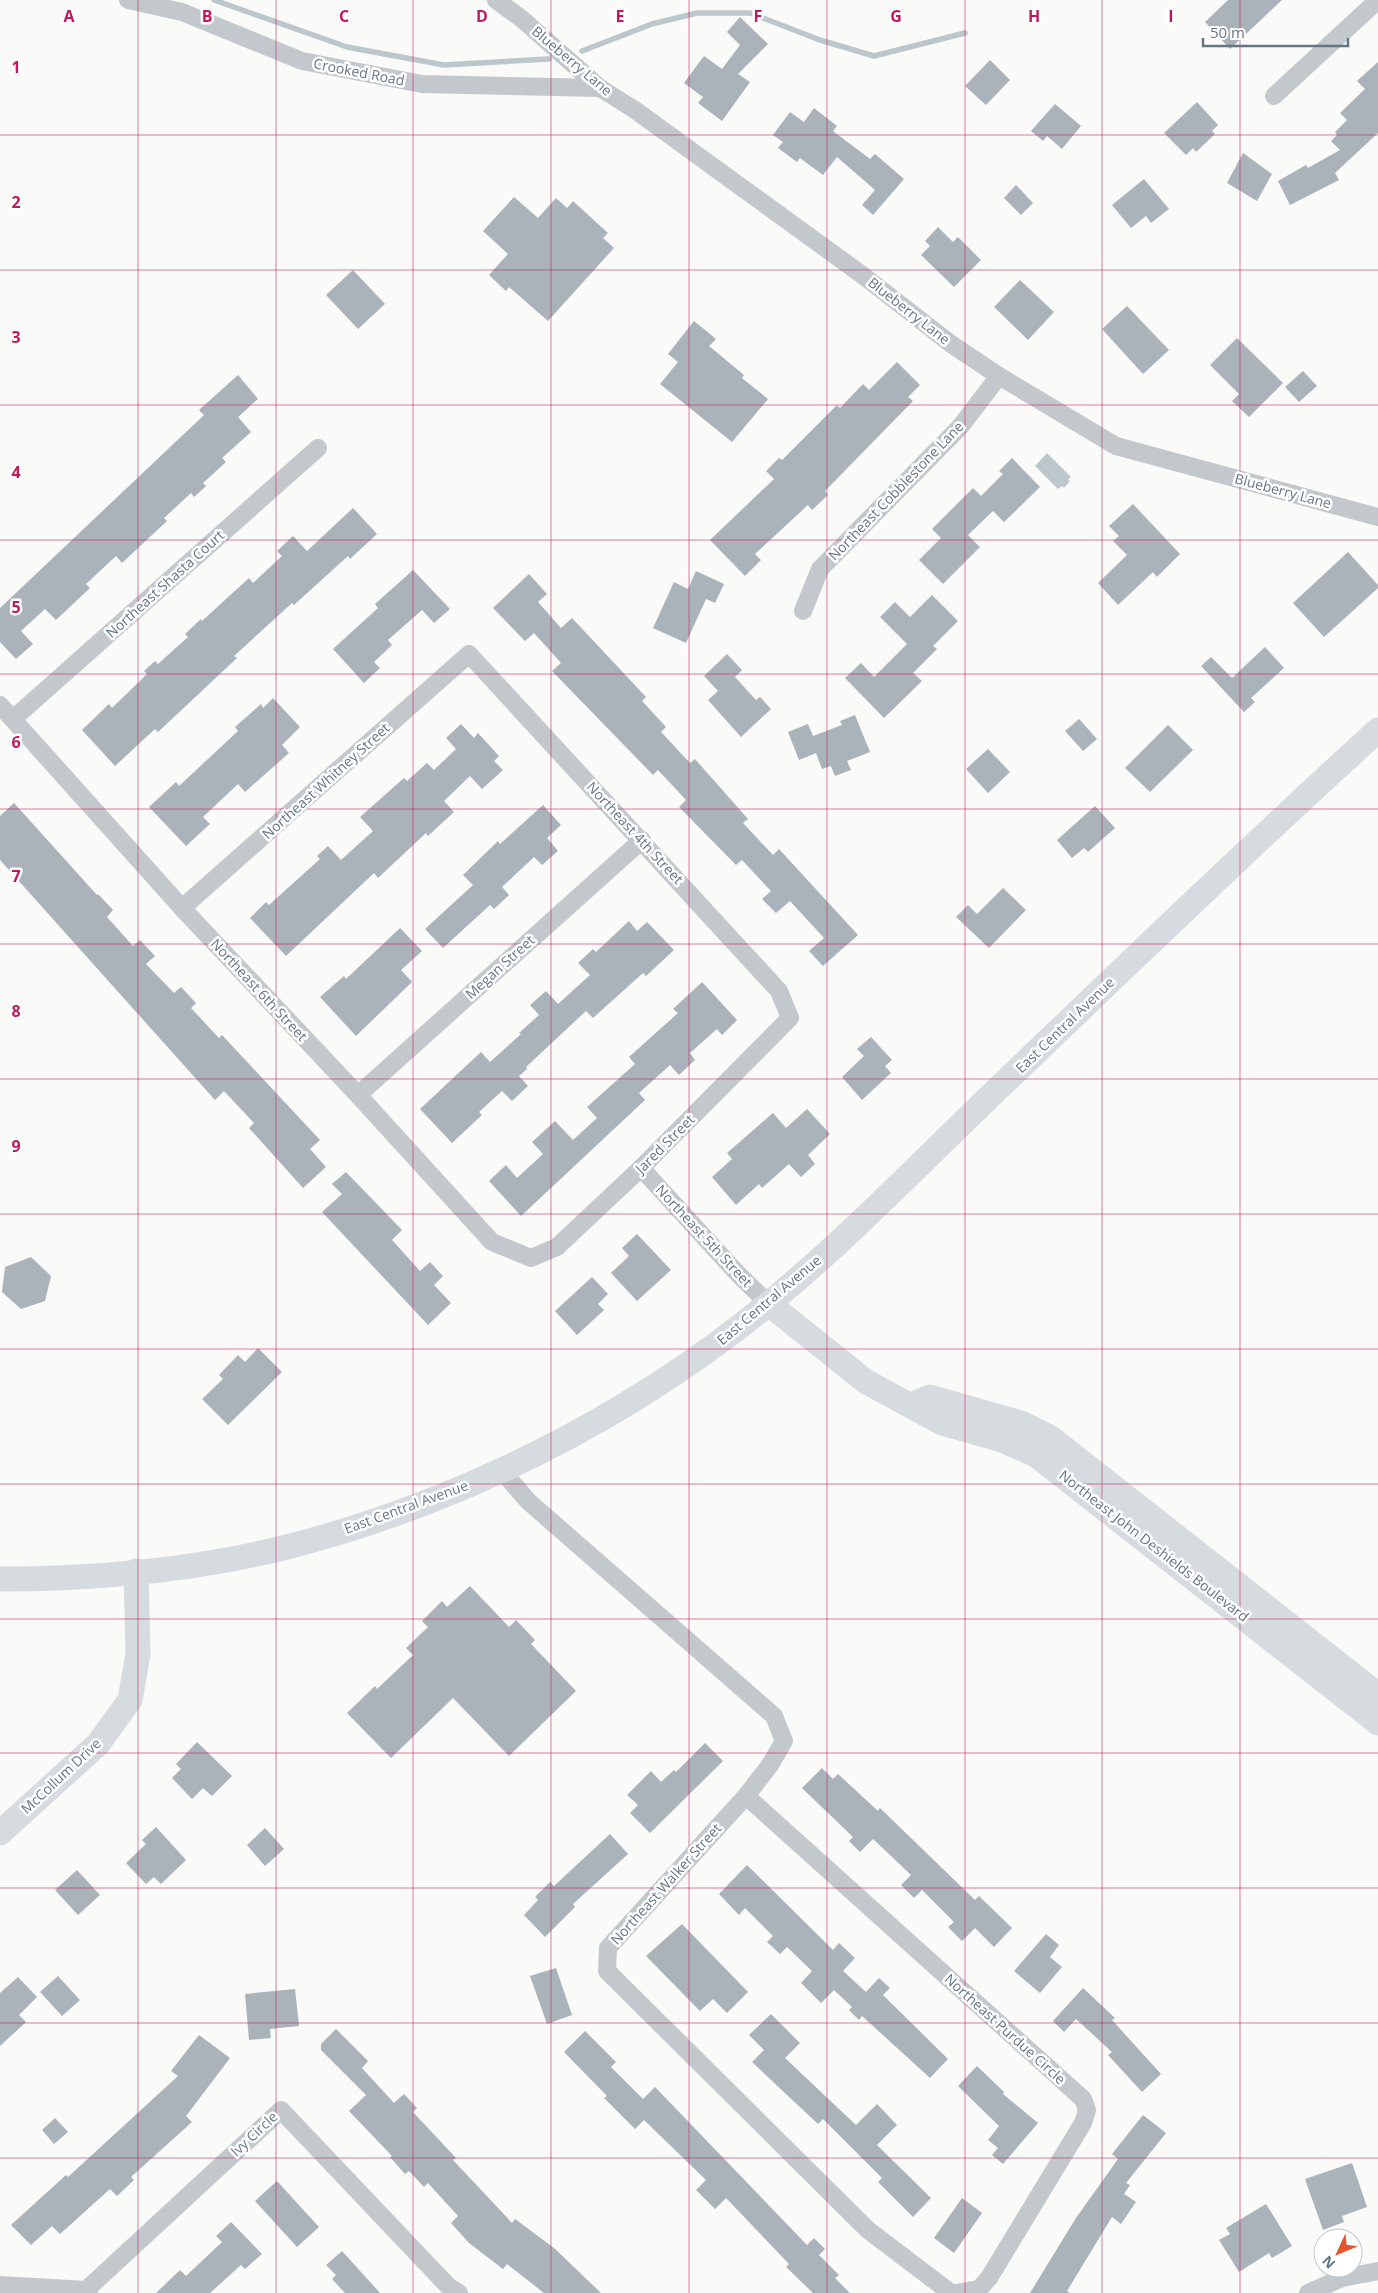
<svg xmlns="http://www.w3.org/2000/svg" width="1378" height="2293" viewBox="0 0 1378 2293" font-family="'Open Sans',sans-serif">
	<rect width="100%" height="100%" fill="#fafaf8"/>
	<polygon fill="#bbc7cb" points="1047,453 1071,477 1068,479 1070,481 1064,488 1062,486 1058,489 1035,466"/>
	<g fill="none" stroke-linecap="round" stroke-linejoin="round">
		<g stroke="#bbc7cb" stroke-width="5.5">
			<polyline points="214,0 347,47 444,65 549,59"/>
			<polyline points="582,51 652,24 697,13 750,13 820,40 874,56 965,33"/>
		</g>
	</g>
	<g fill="#aab3b9">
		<polygon points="1228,0 1282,0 1230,49 1205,22"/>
		<polygon points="740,17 768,44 738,74 750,82 722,121 698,103 703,97 684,83 704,56 722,69 740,45 727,32"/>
		<polygon points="990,60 1010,80 986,105 965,86"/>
		<polygon points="1378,62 1378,133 1335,173 1339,180 1290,205 1278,181 1306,165 1308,168 1340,150 1331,141 1337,135 1335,132 1347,120 1340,113 1365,89 1357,81"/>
		<polygon points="1197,102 1218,125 1212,131 1215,134 1196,152 1193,148 1186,155 1164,133"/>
		<polygon points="1055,104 1081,126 1062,149 1047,136 1043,141 1031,131"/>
		<polygon points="814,108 837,126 833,131 870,159 875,154 904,179 873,215 862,205 875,190 837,157 823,175 800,158 797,162 778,148 783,142 773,135 790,112 804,122"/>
		<polygon points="1243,153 1272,174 1257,201 1227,183"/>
		<polygon points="1144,179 1169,209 1151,223 1146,216 1131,228 1112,205"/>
		<polygon points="1016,185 1033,203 1021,215 1004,198"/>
		<polygon points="514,197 538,218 556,198 567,208 573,201 608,233 603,238 614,248 548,321 509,287 506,291 489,275 508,254 483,231"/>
		<polygon points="938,227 953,242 958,237 981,260 954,287 921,255 930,246 925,241"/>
		<polygon points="353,270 385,304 358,329 326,295"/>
		<polygon points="1020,280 1054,312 1028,340 994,307"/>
		<polygon points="1127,306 1169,350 1143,374 1102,329"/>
		<polygon points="694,321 716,339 709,346 744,375 742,378 768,399 732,442 660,384 678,362 668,354"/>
		<polygon points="1237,338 1283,383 1249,417 1232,401 1239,394 1210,365"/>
		<polygon points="897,362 920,385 908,397 913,401 825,491 828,495 812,510 808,505 755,554 761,560 745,576 710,540 774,479 766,471 779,458 782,460 837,405 840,408 863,384 869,390"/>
		<polygon points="1303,371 1317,386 1299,402 1285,387"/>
		<polygon points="238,375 258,399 238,417 251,432 222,458 226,462 203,483 206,486 194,497 191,493 164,518 167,521 122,563 116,556 86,584 90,588 56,620 45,609 21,631 33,644 16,659 0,642 0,608 204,415 199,410"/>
		<polygon points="1012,458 1040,487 1004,522 993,511 968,535 980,547 943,584 919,560 941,538 932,529 973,488 981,496 1003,474 999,471"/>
		<polygon points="1133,504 1180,554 1157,577 1153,572 1118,605 1098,583 1127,555 1113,541 1119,536 1109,526"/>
		<polygon points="353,508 377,534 350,559 348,556 294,605 292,603 234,656 237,658 158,732 155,729 115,766 82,730 109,704 112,708 147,674 144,671 155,661 158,664 188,637 185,634 201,619 202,621 249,578 253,583 282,556 277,551 293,536 307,551"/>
		<polygon points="1348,552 1378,585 1378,588 1324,637 1293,603"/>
		<polygon points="413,570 450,609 434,623 422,610 388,640 392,645 374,662 380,668 364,683 333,649 378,608 375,604"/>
		<polygon points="696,571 724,584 715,603 706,599 686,643 653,628 674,582 688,589"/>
		<polygon points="529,574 547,594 538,602 561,628 572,618 646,697 642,701 666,727 661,732 690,763 695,759 748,819 743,823 773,855 779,849 858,935 823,966 809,951 824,938 790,901 776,913 762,899 771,891 742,860 736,865 679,807 686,800 658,770 653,775 552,671 561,663 534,633 525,641 493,608"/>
		<polygon points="932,595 958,621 933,646 937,649 913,673 922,681 884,718 845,678 861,663 874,677 907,644 880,617 895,602 910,617"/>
		<polygon points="1265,647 1284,668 1251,698 1255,702 1244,712 1201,666 1211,657 1232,678"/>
		<polygon points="727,654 742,670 735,677 756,700 760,697 771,709 741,737 708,700 718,691 704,676"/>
		<polygon points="273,698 300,727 282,745 289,753 245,792 238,784 203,817 210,824 186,846 149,807 176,782 179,786 238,731 235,727 261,704 263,708"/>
		<polygon points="855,715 870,752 847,761 851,770 835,776 831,766 822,769 816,753 799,760 788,732 808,724 813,736 842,725 840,721"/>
		<polygon points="1079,719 1097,739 1083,751 1065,731"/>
		<polygon points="461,724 474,738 478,733 499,756 494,761 503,770 482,789 470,776 444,801 454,812 428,836 426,833 378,878 374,873 286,956 250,918 266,902 269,905 320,859 317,856 328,846 341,860 373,831 360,817 404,778 407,781 427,763 434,770 456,749 446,738"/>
		<polygon points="1168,725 1193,750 1150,792 1125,768"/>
		<polygon points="988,749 1010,772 988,793 966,769"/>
		<polygon points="14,803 97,895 98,894 113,910 107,917 133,946 140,940 155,956 146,964 174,993 181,987 196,1003 191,1008 219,1038 222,1035 320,1140 310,1149 326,1167 303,1188 249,1128 254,1123 224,1091 215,1100 0,860 0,816"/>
		<polygon points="543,805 561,825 547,838 558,851 542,865 534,857 502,887 509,895 494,909 490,905 443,948 425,929 473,885 463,875 498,841 500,844"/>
		<polygon points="1095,806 1115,828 1088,852 1084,848 1072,858 1057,840"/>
		<polygon points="1003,888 1026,910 989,948 956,917 968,905 977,914"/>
		<polygon points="629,921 637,931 647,922 674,950 646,976 643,973 593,1018 586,1011 526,1067 527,1069 519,1076 528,1086 512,1101 502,1091 479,1112 482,1115 452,1143 420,1109 481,1052 490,1062 521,1034 519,1033 539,1015 530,1005 546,991 558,1004 590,975 578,963 593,949 596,952"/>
		<polygon points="400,928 422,951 401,970 412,982 356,1036 320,997 344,976 346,979"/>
		<polygon points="702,982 737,1020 722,1035 717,1029 690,1053 695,1060 679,1075 670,1065 639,1093 645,1100 521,1216 489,1181 506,1165 517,1178 543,1154 532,1142 555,1121 573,1140 597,1118 587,1107 635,1064 629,1057 678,1013 673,1009"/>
		<polygon points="871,1037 892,1060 885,1066 891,1073 862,1100 842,1077 864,1056 857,1049"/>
		<polygon points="807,1109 830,1134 808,1155 815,1164 801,1177 789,1164 762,1188 759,1184 736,1205 712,1177 732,1159 727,1153 773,1113 786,1128"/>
		<polygon points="346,1172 402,1230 392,1240 420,1271 430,1262 443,1276 434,1285 451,1303 428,1325 322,1212 342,1194 332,1184"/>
		<polygon points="637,1234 671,1270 637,1301 611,1273 629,1256 622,1248"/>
		<polygon points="31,1257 51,1276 45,1301 21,1309 2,1292 5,1267"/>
		<polygon points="592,1277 608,1294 598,1304 604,1310 577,1335 555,1311"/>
		<polygon points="258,1348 282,1372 228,1425 202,1399 223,1379 219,1375 238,1355 245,1362"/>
		<polygon points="470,1586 509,1627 516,1620 535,1640 531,1644 576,1691 509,1756 453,1698 391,1758 347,1713 375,1686 377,1689 413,1655 406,1648 428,1627 422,1621 442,1601 447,1607"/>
		<polygon points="197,1742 232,1776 212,1796 203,1788 192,1799 172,1778 181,1769 176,1764"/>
		<polygon points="705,1743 723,1761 650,1833 630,1813 638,1805 627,1795 651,1771 661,1782 674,1770 676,1772"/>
		<polygon points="822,1768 833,1779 838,1774 878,1811 880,1808 975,1900 979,1896 1012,1928 994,1947 975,1928 962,1941 948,1927 954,1922 922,1890 914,1898 901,1885 911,1875 873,1839 860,1852 849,1841 853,1837 802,1788"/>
		<polygon points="156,1827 186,1860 161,1884 154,1877 146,1884 126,1863 146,1844 142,1840"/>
		<polygon points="265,1828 284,1849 265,1866 247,1845"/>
		<polygon points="610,1834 628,1854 573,1904 575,1907 545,1937 524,1915 538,1900 535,1897 550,1882 554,1886"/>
		<polygon points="747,1865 833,1950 839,1943 855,1958 843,1971 866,1992 879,1978 890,1988 883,1995 948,2059 930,2078 862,2016 859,2020 849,2010 852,2007 834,1990 821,2003 801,1983 812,1971 787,1947 780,1954 767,1942 773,1936 745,1908 739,1915 719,1894"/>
		<polygon points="77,1870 100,1895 78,1915 55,1890"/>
		<polygon points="682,1924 748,1992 727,2013 713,1999 700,2011 646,1956"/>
		<polygon points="1046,1934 1059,1945 1050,1957 1062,1967 1040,1993 1014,1971"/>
		<polygon points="556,1968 572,2015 547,2024 530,1976"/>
		<polygon points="58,1976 80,2000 62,2016 40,1992"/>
		<polygon points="18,1977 37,1997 19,2015 26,2022 0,2046 0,1993"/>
		<polygon points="1083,1988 1115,2018 1112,2020 1161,2074 1142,2092 1108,2055 1112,2052 1076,2019 1064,2032 1053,2021"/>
		<polygon points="295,1989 299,2026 270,2029 271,2038 249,2040 245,1994"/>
		<polygon points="771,2014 800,2043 785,2058 856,2125 877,2104 897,2125 877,2145 931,2198 913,2217 878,2182 882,2178 823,2119 818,2124 752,2062 764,2050 749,2035"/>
		<polygon points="336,2029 368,2061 362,2068 394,2103 404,2094 417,2108 413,2112 456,2158 453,2160 512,2223 515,2219 554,2248 601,2293 544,2293 507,2264 503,2269 469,2243 451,2223 458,2216 428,2183 424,2187 409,2171 405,2174 390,2157 392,2156 349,2111 366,2095 321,2050 321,2044"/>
		<polygon points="585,2031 616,2062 611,2067 643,2099 655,2087 807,2245 814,2238 825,2249 819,2255 839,2275 835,2278 850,2293 813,2293 786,2267 789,2264 726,2198 715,2209 696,2190 706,2180 644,2120 635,2129 604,2098 607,2096 564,2052"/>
		<polygon points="199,2035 230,2058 186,2116 192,2122 131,2177 134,2180 117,2196 110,2189 60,2234 52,2226 31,2245 11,2225 66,2175 68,2177 178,2076 171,2071"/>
		<polygon points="977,2066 1004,2092 1003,2094 1038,2123 1003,2164 992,2155 998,2148 988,2140 999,2126 958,2086"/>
		<polygon points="1143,2115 1166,2133 1126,2183 1130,2185 1124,2194 1136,2202 1121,2224 1112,2217 1067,2291 1070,2293 1030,2293 1076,2218 1118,2159 1112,2154"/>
		<polygon points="55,2118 68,2132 54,2144 42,2130"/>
		<polygon points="1352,2163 1367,2207 1342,2216 1344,2222 1323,2230 1305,2179"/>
		<polygon points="277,2181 319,2227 297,2247 255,2201"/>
		<polygon points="962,2198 982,2213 954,2253 934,2238"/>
		<polygon points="1266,2204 1292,2246 1272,2258 1269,2253 1239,2272 1219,2240 1230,2234 1226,2228"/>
		<polygon points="231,2222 262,2254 245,2269 241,2265 210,2293 156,2293 180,2270 186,2276 222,2242 216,2236"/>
		<polygon points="342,2251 380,2293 345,2293 332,2279 336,2275 326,2265"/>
	</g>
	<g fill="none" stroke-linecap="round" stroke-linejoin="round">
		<g stroke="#c3c8cc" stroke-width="18">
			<polyline points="128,0 182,12 302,61 422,84 600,88"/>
			<polyline points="496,0 522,19 600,88 635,110 865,277 951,344 999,376 1116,446 1378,517"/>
			<polyline points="1274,96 1378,0"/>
			<polyline points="803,611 820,569 960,427 999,376"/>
			<polyline points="0,705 182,908 358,1095 492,1242 531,1258 557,1247 641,1168 790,1018 779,991 469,654 182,908"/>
			<polyline points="13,719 318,448"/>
			<polyline points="358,1095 642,840"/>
			<polyline points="641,1168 738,1274 769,1304"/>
			<polyline points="501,1470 529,1502 774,1716 784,1741 770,1765 746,1796 608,1948 607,1971 868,2230 951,2293"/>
			<polyline points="746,1796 1083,2099 1087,2110 1083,2123 989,2278 979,2289 956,2293"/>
			<polyline points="0,2285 86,2290 89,2293"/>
			<polyline points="86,2290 281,2110 448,2286 459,2293"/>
			<polyline points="1308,2293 1342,2278 1378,2271"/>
		</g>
		<g stroke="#d6dbdf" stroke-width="25">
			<polyline points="769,1304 865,1381 942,1423 1002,1440 1036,1455 1378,1723"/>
			<polyline points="910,1405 930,1397 1021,1423 1051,1438 1378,1695"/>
			<path d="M0 1579C92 1579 193 1570 283 1548 458 1504 627 1419 767 1305 851 1236 927 1156 1006 1081 1129 963 1252 845 1378 730"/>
			<polyline points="0,1833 98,1744 130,1700 138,1654 136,1571"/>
		</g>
	</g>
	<path fill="none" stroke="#c2185b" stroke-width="1" stroke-opacity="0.55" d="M138 0V2293M276 0V2293M413 0V2293M551 0V2293M689 0V2293M827 0V2293M965 0V2293M1102 0V2293M1240 0V2293M0 135H1378M0 270H1378M0 405H1378M0 540H1378M0 674H1378M0 809H1378M0 944H1378M0 1079H1378M0 1214H1378M0 1349H1378M0 1484H1378M0 1619H1378M0 1753H1378M0 1888H1378M0 2023H1378M0 2158H1378"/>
	<g text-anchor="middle" stroke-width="5" stroke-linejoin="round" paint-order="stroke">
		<g font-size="14" fill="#657683" stroke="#fff">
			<text transform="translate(572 61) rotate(40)" y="5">Blueberry Lane</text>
			<text transform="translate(359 72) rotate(11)" y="5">Crooked Road</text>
			<text transform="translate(909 311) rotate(38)" y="5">Blueberry Lane</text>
			<text transform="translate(896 491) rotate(-46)" y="5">Northeast Cobblestone Lane</text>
			<text transform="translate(1283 491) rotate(15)" y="5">Blueberry Lane</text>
			<text transform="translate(165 584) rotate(-42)" y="5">Northeast Shasta Court</text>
			<text transform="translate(326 781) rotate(-42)" y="5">Northeast Whitney Street</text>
			<text transform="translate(635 833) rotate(47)" y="5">Northeast 4th Street</text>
			<text transform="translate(500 967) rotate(-42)" y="5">Megan Street</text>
			<text transform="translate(259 990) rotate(47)" y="5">Northeast 6th Street</text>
			<text transform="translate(1065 1025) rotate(-44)" y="5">East Central Avenue</text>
			<text transform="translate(665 1144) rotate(-45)" y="5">Jared Street</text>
			<text transform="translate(704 1236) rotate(47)" y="5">Northeast 5th Street</text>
			<text transform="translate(769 1300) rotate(-40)" y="5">East Central Avenue</text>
			<text transform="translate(406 1507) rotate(-20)" y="5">East Central Avenue</text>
			<text transform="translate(1154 1546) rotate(38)" y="5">Northeast John Deshields Boulevard</text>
			<text transform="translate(61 1776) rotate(-43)" y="5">McCollum Drive</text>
			<text transform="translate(666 1884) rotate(-48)" y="5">Northeast Walker Street</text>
			<text transform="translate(1005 2029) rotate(42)" y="5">Northeast Purdue Circle</text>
			<text transform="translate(254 2134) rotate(-43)" y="5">Ivy Circle</text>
		</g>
	</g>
	<g font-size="16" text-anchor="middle" font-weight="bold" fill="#c2185b" stroke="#fff" stroke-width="5" stroke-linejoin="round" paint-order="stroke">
		<text x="69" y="22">A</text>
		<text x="207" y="22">B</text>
		<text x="344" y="22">C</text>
		<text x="482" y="22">D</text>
		<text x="620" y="22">E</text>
		<text x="758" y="22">F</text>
		<text x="896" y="22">G</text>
		<text x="1034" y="22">H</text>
		<text x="1171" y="22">I</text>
		<text x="16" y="73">1</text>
		<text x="16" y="208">2</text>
		<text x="16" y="343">3</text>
		<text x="16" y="478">4</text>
		<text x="16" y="613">5</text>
		<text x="16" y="748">6</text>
		<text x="16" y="882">7</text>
		<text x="16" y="1017">8</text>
		<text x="16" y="1152">9</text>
	</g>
	<g transform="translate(1338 2253) rotate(226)"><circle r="24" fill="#ffffff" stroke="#c1c8cd"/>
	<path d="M0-4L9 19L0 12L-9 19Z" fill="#e4572e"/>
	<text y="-8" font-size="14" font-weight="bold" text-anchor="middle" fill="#657683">N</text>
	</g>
	<path d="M1203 38v8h145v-8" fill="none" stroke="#657683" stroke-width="2.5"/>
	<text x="1210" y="38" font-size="15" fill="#657683" stroke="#ffffff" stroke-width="4" paint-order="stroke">50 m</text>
</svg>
